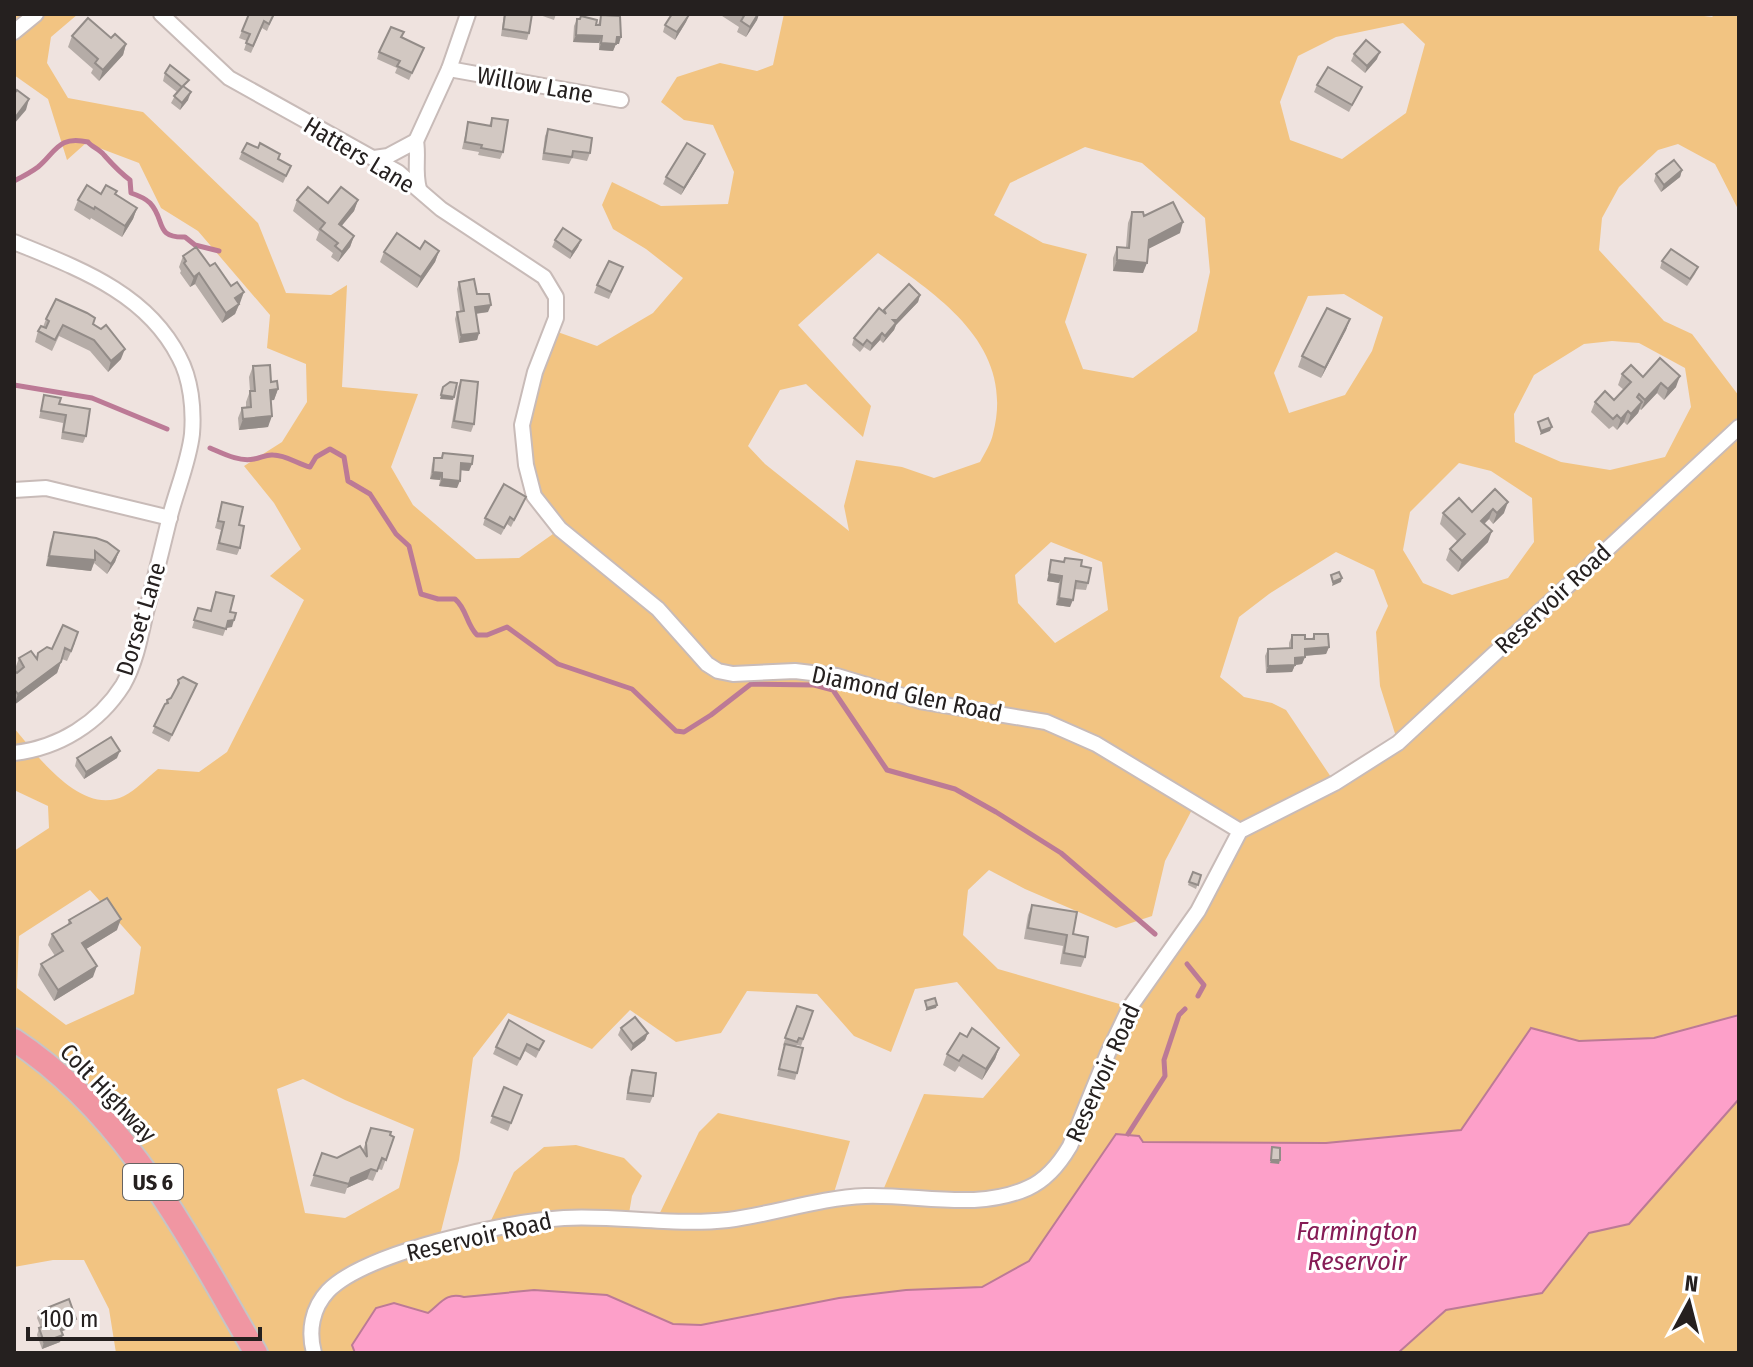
<svg xmlns="http://www.w3.org/2000/svg" width="1753" height="1367" viewBox="0 0 1753 1367" font-family="'Fira Sans Condensed',sans-serif">
	<rect width="100%" height="100%" fill="#efe3df"/>
	<g fill="#f2c482" fill-rule="evenodd">
		<path d="M14 14H78L51 37 47 63 68 98 143 112 258 223 286 293 331 295 347 285 342 387 418 394 391 467 413 505 476 559 519 558 560 529 545 513 522 425 552 330 597 346 653 313 683 278 646 249 613 229 602 205 612 182 661 206 728 204 734 172 713 125 684 120 661 102 677 77 720 63 757 71 773 65 784 14H1688L1712 17 1715 14H1739V211L1715 164 1678 144 1658 150 1619 187 1602 218 1599 250 1664 321 1692 334 1739 396V1015L1654 1038 1579 1041 1531 1029 1461 1130 1326 1143 1142 1142 1139 1136 1117 1134 1029 1261 982 1287 906 1290 839 1298 701 1325 673 1324 607 1295 534 1290 464 1297C446 1292 441 1303 428 1313L394 1303 352 1345 355 1353H116L109 1309 84 1260H53L14 1267V851L49 828 48 806 14 790V728C37 755 81 817 124 796 136 790 148 777 158 769L199 772 227 752 304 600 270 576 301 549 274 503 244 466 282 442 307 402 306 364 267 348 270 315 198 231 161 208 139 163 86 143 67 160 48 99 14 75ZM1403 23 1425 44 1406 113 1342 159 1290 140 1280 102 1298 56 1336 37ZM1085 147 1142 163 1205 218 1210 272 1197 331 1133 378 1083 369 1065 322 1087 254 1043 243 994 215 1010 183ZM878 253C939 297 1016 345 993 434 991 443 985 453 980 462L934 478 902 467 856 460 844 506 849 531 765 464 748 446 780 390 806 384 863 437 871 406 798 325ZM1344 294 1383 317 1372 351 1345 395 1289 413 1274 373 1308 296ZM1612 341 1639 343 1685 368 1691 407 1665 457 1610 470 1561 462 1515 442 1514 414 1534 375 1584 344ZM1459 463 1491 471 1532 498 1534 542 1508 578 1452 595 1423 583 1403 550 1410 512ZM1051 542 1102 562 1108 610 1055 643 1018 603 1015 575ZM1336 552 1374 570 1388 606 1376 632 1380 686 1398 743 1335 783 1286 710 1272 703 1244 697 1220 677 1239 617 1269 594ZM1195 804 1240 831 1130 1007 998 969 963 935 968 890 989 870 1025 889 1116 928 1152 916 1165 861ZM90 890 141 947 134 994 66 1025 17 988 19 936ZM957 982 1020 1055 983 1098 924 1094 881 1195 832 1199 850 1141 718 1113 699 1132 656 1221 628 1219 632 1196 642 1176 624 1158 576 1145 544 1147 514 1172 486 1231 438 1243 459 1160 473 1058 508 1013 592 1049 630 1010 676 1042 721 1033 747 991 817 994 854 1036 891 1052 915 989ZM303 1079 345 1100 414 1129 399 1188 345 1218 305 1213 277 1089Z"/>
		<polygon points="1739,1099 1739,1353 1398,1353 1446,1310 1542,1293 1589,1233 1629,1224"/>
	</g>
	<path fill="#fda0c9" stroke="#bc7a96" stroke-width="2" d="M1739 1015V1099L1629 1224 1589 1233 1542 1293 1446 1310 1398 1353H355L352 1345 376 1308 394 1303 428 1313C441 1303 446 1292 464 1297L534 1290 607 1295 673 1324 701 1325 839 1298 906 1290 982 1287 1029 1261 1116 1134 1139 1136 1143 1142 1326 1143 1461 1130 1531 1028 1579 1041 1654 1038Z"/>
	<g fill="none" stroke-linecap="round" stroke-linejoin="round">
		<g stroke="#bc7a96" stroke-width="5">
			<path d="M14 181C22 177 30 173 38 167 56 152 58 135 88 142 92 147 99 149 104 155 113 165 119 172 130 180L131 193C137 195 145 198 150 203 166 220 154 238 185 237L195 245 219 251"/>
			<polyline points="14,385 92,398 167,429"/>
			<path d="M210 448C224 454 239 462 254 459 261 458 267 454 273 455 286 455 298 464 310 467L316 457 330 449 344 457 348 481 370 494 396 534 409 546 421 594 438 599H455C467 609 466 624 477 635H487L507 627 558 664 632 689 676 731 684 732 711 715 751 684 814 685 833 690 887 770 955 789 996 812 1061 853 1155 934"/>
			<polyline points="1187,964 1204,985 1198,996"/>
			<polyline points="1128,1134 1165,1076 1164,1060 1179,1015 1185,1009"/>
		</g>
		<defs>
			<g id="minor">
				<polyline points="161,14 229,78 398,172 441,209 544,277 556,297 556,318 535,372 522,425 526,465 534,496 560,529 658,609 707,664 718,671 733,674 795,671 837,676 920,701 1046,722 1096,744 1240,831"/>
				<polyline points="14,32 36,14"/>
				<polyline points="449,69 621,100"/>
				<polyline points="416,141 449,69 468,14"/>
				<path d="M374 158 388 156 416 141C419 158 414 170 419 189"/>
				<path d="M14 242C77 268 146 292 179 357 191 379 194 409 192 434 189 461 177 489 170 516 162 549 154 582 145 616 140 639 135 664 123 685 99 723 59 748 14 753"/>
				<polyline points="14,490 46,488 170,518"/>
				<path d="M314 1353C308 1331 312 1308 328 1291 366 1252 509 1221 564 1218 618 1215 673 1226 728 1220 774 1214 819 1198 865 1196 919 1194 977 1211 1028 1188 1046 1180 1060 1163 1070 1146L1108 1053 1130 1007 1198 911 1240 831 1335 783 1398 743 1739 427"/>
			</g>
			<path id="trunk" d="M14 1040C128 1115 189 1239 256 1353"/>
		</defs>
		<use href="#minor" stroke="#c8bbb8" stroke-width="18"/>
		<use href="#trunk" stroke="#c6c5c5" stroke-width="26"/>
		<use href="#minor" stroke="#fff" stroke-width="14"/>
		<use href="#trunk" stroke="#f096a2" stroke-width="22"/>
	</g>
	<g fill="#b5aca7">
		<polygon points="249,14 274,14 267,31 262,28 251,53 244,50 247,41 239,38"/>
		<polygon points="504,14 532,14 529,33 527,40 501,36"/>
		<polygon points="537,14 556,14 554,20"/>
		<polygon points="719,14 759,14 757,20 746,37 737,32 739,27"/>
		<polygon points="601,15 619,44 616,44 613,51 599,50 599,43 573,42 574,26 577,19 580,19 581,16 598,25"/>
		<polygon points="689,15 686,22 675,40 663,32 665,25"/>
		<polygon points="72,36 111,38 126,44 123,55 99,81 91,73 93,69 68,47"/>
		<polygon points="402,38 424,48 409,80 395,73 397,68 377,59 379,52"/>
		<polygon points="1354,54 1377,59 1365,73 1351,61"/>
		<polygon points="165,73 185,88 188,100 180,110 171,103 177,92 163,81"/>
		<polygon points="1317,85 1362,87 1349,112 1314,92"/>
		<polygon points="492,118 503,152 500,159 478,155 479,152 462,149 468,122 489,126"/>
		<polygon points="548,129 590,153 587,161 572,158 569,164 542,160 545,136"/>
		<polygon points="242,152 291,166 283,183 239,159"/>
		<polygon points="702,161 681,195 663,184 666,177"/>
		<polygon points="1682,170 1680,177 1661,192 1654,181 1656,174"/>
		<polygon points="101,194 116,195 137,208 133,219 122,237 91,218 90,220 74,210 78,200"/>
		<polygon points="297,200 328,203 358,200 354,211 341,226 354,236 350,247 338,262 331,257 333,253 316,240 319,232 293,211"/>
		<polygon points="1132,212 1144,216 1180,233 1148,249 1143,273 1113,271 1113,258 1117,247 1126,247 1128,223"/>
		<polygon points="555,240 581,240 578,247 570,259 552,247"/>
		<polygon points="420,249 439,251 435,262 417,288 380,262 384,252"/>
		<polygon points="183,256 210,266 240,303 235,314 222,323 195,284 190,287 180,273 181,271 179,267"/>
		<polygon points="1662,261 1698,267 1695,274 1687,286 1660,268"/>
		<polygon points="620,274 609,299 594,293 597,285"/>
		<polygon points="459,282 477,294 488,312 476,314 479,333 477,340 459,343 455,319 457,312 460,311 457,289"/>
		<polygon points="920,295 918,302 896,325 894,330 883,343 880,340 870,351 864,347 860,352 852,345 854,338 884,310"/>
		<polygon points="46,319 93,324 121,359 108,372 90,351 59,336 52,351 35,342 38,331 43,327"/>
		<polygon points="1350,319 1346,330 1321,378 1298,367 1302,356"/>
		<polygon points="253,366 271,382 278,389 274,400 271,400 268,427 239,430 238,418 242,408 246,407 246,402 250,391 249,377"/>
		<polygon points="1622,374 1643,377 1676,387 1664,400 1657,393 1641,410 1640,409 1638,413 1627,425 1624,422 1617,430 1613,426 1609,429 1591,412 1595,402 1614,400 1624,390 1618,385"/>
		<polygon points="461,380 474,424 471,432 451,428 458,387"/>
		<polygon points="44,395 59,404 86,436 83,443 61,439 63,423 39,418"/>
		<polygon points="443,453 472,464 469,471 461,470 457,488 439,486 440,480 430,479 432,465 434,458 441,458"/>
		<polygon points="1495,489 1504,513 1493,524 1489,519 1484,524 1488,542 1458,572 1446,560 1450,549 1458,542 1440,524 1443,513 1472,512"/>
		<polygon points="526,497 511,527 507,524 501,535 483,525 485,518"/>
		<polygon points="222,502 239,525 240,548 237,555 216,550 221,530 215,528"/>
		<polygon points="54,532 119,551 115,562 107,574 94,563 91,571 46,566 50,543"/>
		<polygon points="1051,560 1081,566 1088,583 1086,590 1074,589 1070,607 1056,605 1059,583 1047,581"/>
		<polygon points="216,592 230,612 232,627 226,628 223,636 192,628 198,608 210,611"/>
		<polygon points="1314,634 1329,647 1326,654 1305,656 1302,664 1295,665 1292,672 1266,673 1265,656 1268,649 1289,649 1289,643 1292,635 1305,639 1312,639"/>
		<polygon points="75,643 67,661 62,659 57,673 14,705 14,670 18,673 15,669 19,658 37,659 52,649"/>
		<polygon points="178,680 194,691 169,742 152,733 167,700 171,698 176,689"/>
		<polygon points="77,758 117,758 84,779 75,766"/>
		<polygon points="1193,872 1201,875 1196,889 1188,885"/>
		<polygon points="1032,905 1073,934 1085,957 1081,967 1060,964 1063,946 1024,939 1028,915"/>
		<polygon points="69,920 117,930 86,949 93,977 54,1001 38,975 41,964 55,956 48,945 52,934 67,926"/>
		<polygon points="797,1006 813,1011 801,1046 797,1045 796,1046 797,1073 795,1080 777,1076 784,1046 783,1045"/>
		<polygon points="621,1028 648,1033 645,1040 631,1051 618,1035"/>
		<polygon points="967,1037 999,1048 995,1059 982,1080 959,1066 955,1072 943,1065 947,1054"/>
		<polygon points="544,1041 536,1058 525,1051 517,1066 493,1054 496,1047"/>
		<polygon points="632,1070 653,1096 650,1103 626,1100 629,1077"/>
		<polygon points="504,1087 522,1095 508,1131 490,1123"/>
		<polygon points="371,1128 394,1137 382,1170 378,1169 373,1181 367,1179 347,1188 345,1194 310,1186 322,1153 337,1158 363,1150"/>
		<polygon points="39,1311 76,1319 74,1327 61,1331 60,1342 42,1349 37,1335 39,1328 41,1328 37,1318"/>
	</g>
	<g fill="#938c88">
		<polygon points="758,14 759,14 757,20 746,37 750,27"/>
		<polygon points="689,15 686,22 675,40 677,32"/>
		<polygon points="576,35 602,36 599,43 573,42"/>
		<polygon points="617,37 621,37 619,44 616,44 613,51 599,50 601,43"/>
		<polygon points="126,44 123,55 99,81 103,70"/>
		<polygon points="1380,52 1377,59 1365,73 1367,66"/>
		<polygon points="191,92 188,100 180,110 182,103"/>
		<polygon points="29,99 26,110 14,124 14,119"/>
		<polygon points="705,154 702,161 681,195 684,188"/>
		<polygon points="1682,170 1680,177 1661,192 1664,185"/>
		<polygon points="358,200 354,211 335,234 339,224"/>
		<polygon points="137,208 133,219 122,237 125,226"/>
		<polygon points="1183,222 1180,233 1146,250 1149,240"/>
		<polygon points="354,236 350,247 338,262 342,252"/>
		<polygon points="581,240 578,247 570,259 572,252"/>
		<polygon points="439,251 435,262 417,288 421,277"/>
		<polygon points="1117,260 1147,263 1143,273 1113,271"/>
		<polygon points="199,273 195,284 190,287 194,277"/>
		<polygon points="244,292 240,303 231,309 235,298"/>
		<polygon points="920,295 918,302 896,325 894,330 883,343 893,320"/>
		<polygon points="239,304 235,314 222,323 226,313"/>
		<polygon points="491,305 488,312 472,314 475,307"/>
		<polygon points="1350,319 1346,330 1321,378 1325,368"/>
		<polygon points="479,333 477,340 459,343 461,335"/>
		<polygon points="882,333 880,340 870,351 872,344"/>
		<polygon points="125,349 121,359 108,372 111,361"/>
		<polygon points="1680,376 1676,387 1664,400 1668,389"/>
		<polygon points="1661,383 1657,393 1641,410 1645,400"/>
		<polygon points="278,389 274,400 266,401 270,390"/>
		<polygon points="441,395 454,397 453,400 440,399"/>
		<polygon points="1642,402 1638,413 1627,425 1631,414"/>
		<polygon points="1628,411 1624,422 1617,430 1621,419"/>
		<polygon points="272,416 268,427 239,430 243,419"/>
		<polygon points="1552,427 1550,431 1540,435 1541,431"/>
		<polygon points="461,463 472,464 469,471 459,470"/>
		<polygon points="433,472 442,473 440,480 430,479"/>
		<polygon points="442,479 460,481 457,488 439,486"/>
		<polygon points="1508,502 1504,513 1493,524 1497,513"/>
		<polygon points="1493,509 1489,519 1477,531 1481,521"/>
		<polygon points="1492,531 1488,542 1458,572 1462,561"/>
		<polygon points="119,551 115,562 107,574 111,564"/>
		<polygon points="49,556 95,560 91,571 46,566"/>
		<polygon points="1049,574 1062,576 1059,583 1047,581"/>
		<polygon points="1342,578 1341,582 1332,586 1333,582"/>
		<polygon points="1059,598 1073,600 1070,607 1056,605"/>
		<polygon points="234,620 232,627 225,628 228,621"/>
		<polygon points="1329,647 1326,654 1302,656 1305,649"/>
		<polygon points="1305,657 1302,664 1295,665 1292,672 1266,673 1268,666 1295,658"/>
		<polygon points="61,662 57,673 14,705 18,694"/>
		<polygon points="120,751 117,758 84,779 86,772"/>
		<polygon points="121,919 117,930 78,954 82,943"/>
		<polygon points="97,966 93,977 54,1001 58,990"/>
		<polygon points="937,1005 936,1008 925,1011 927,1008"/>
		<polygon points="648,1033 645,1040 631,1051 633,1044"/>
		<polygon points="999,1048 995,1059 982,1080 986,1069"/>
		<polygon points="1271,1160 1280,1160 1279,1164 1270,1163"/>
		<polygon points="371,1169 367,1179 347,1188 351,1178"/>
		<polygon points="76,1319 74,1327 57,1333 59,1326"/>
		<polygon points="63,1335 60,1342 42,1349 44,1342"/>
	</g>
	<g fill="#d2c8c2" stroke="#938c88" stroke-width="2">
		<polygon points="249,14 274,14 269,24 264,21 253,46 246,43 250,34 242,31"/>
		<polygon points="505,14 532,14 529,33 503,29"/>
		<polygon points="672,14 689,15 677,32 665,25"/>
		<polygon points="740,14 758,14 750,27 741,21 744,16"/>
		<polygon points="601,15 620,16 621,37 617,37 616,44 601,43 602,36 576,35 577,19 580,19 581,16 597,20 596,25 600,25"/>
		<polygon points="88,18 111,38 115,34 126,44 103,70 95,63 98,59 72,36"/>
		<polygon points="391,27 404,32 401,37 424,48 412,73 397,66 400,61 379,52"/>
		<polygon points="1366,40 1380,52 1367,66 1354,54"/>
		<polygon points="170,65 189,80 183,86 191,92 182,103 174,96 182,87 165,73"/>
		<polygon points="1328,67 1362,87 1352,105 1317,85"/>
		<polygon points="17,90 29,99 14,119 14,94"/>
		<polygon points="492,118 508,120 503,152 481,148 482,145 465,142 468,122 491,126"/>
		<polygon points="548,129 592,138 590,153 573,151 572,157 544,153"/>
		<polygon points="247,143 258,148 260,143 280,154 278,159 291,166 286,176 242,152"/>
		<polygon points="687,143 705,154 684,188 666,177"/>
		<polygon points="1674,160 1682,170 1664,185 1656,174"/>
		<polygon points="87,185 101,194 106,185 117,191 115,194 137,208 125,226 95,207 94,209 78,200"/>
		<polygon points="308,187 328,203 341,187 358,200 339,224 354,236 342,252 335,246 338,243 320,229 325,223 297,200"/>
		<polygon points="1173,202 1183,222 1149,240 1147,263 1117,260 1117,247 1129,248 1132,212 1143,212 1144,216"/>
		<polygon points="563,228 581,240 572,252 555,240"/>
		<polygon points="397,233 420,249 425,241 439,251 421,277 384,252"/>
		<polygon points="196,247 210,266 215,263 231,286 237,282 244,292 235,298 239,304 226,313 199,273 194,277 184,263 186,261 183,256"/>
		<polygon points="1671,249 1698,267 1690,279 1662,261"/>
		<polygon points="609,261 623,267 611,292 597,285"/>
		<polygon points="474,279 477,294 489,294 491,305 475,307 479,333 461,335 457,312 464,311 459,282"/>
		<polygon points="909,284 920,295 897,320 893,320 896,323 885,336 882,333 872,344 867,340 863,345 854,338 879,308 886,314 884,310"/>
		<polygon points="56,299 87,313 95,318 93,324 101,329 106,325 125,349 111,361 94,340 63,325 55,340 38,331 41,326 46,328 49,321 46,319"/>
		<polygon points="1327,308 1350,319 1325,368 1302,356"/>
		<polygon points="1660,358 1680,376 1668,389 1661,383 1645,400 1639,394 1637,397 1642,402 1631,414 1628,411 1621,419 1617,415 1613,419 1595,402 1605,391 1614,400 1631,382 1622,374 1631,365 1643,377"/>
		<polygon points="270,365 271,382 277,381 278,389 270,390 272,416 243,419 242,408 251,407 250,391 255,391 253,366"/>
		<polygon points="461,380 478,382 474,424 454,421"/>
		<polygon points="450,382 457,383 454,397 441,395 443,387"/>
		<polygon points="44,395 61,398 59,404 90,409 86,436 63,432 66,415 41,411"/>
		<polygon points="1548,418 1552,427 1541,431 1538,422"/>
		<polygon points="443,453 473,456 472,464 461,463 460,481 442,479 442,473 433,472 434,458 442,458"/>
		<polygon points="504,484 526,497 514,520 510,517 504,528 485,518"/>
		<polygon points="1495,489 1508,502 1497,513 1493,509 1481,521 1492,531 1462,561 1450,549 1465,534 1443,513 1459,498 1472,512"/>
		<polygon points="222,502 243,507 239,525 244,526 240,548 219,543 224,522 218,521"/>
		<polygon points="54,532 96,538 107,542 119,551 111,564 95,551 95,560 49,556"/>
		<polygon points="1065,558 1082,560 1081,566 1091,568 1088,583 1076,581 1073,600 1059,598 1062,576 1049,574 1051,560 1064,562"/>
		<polygon points="1339,572 1342,578 1333,582 1331,575"/>
		<polygon points="216,592 234,596 230,612 236,613 234,620 228,621 226,629 194,620 198,608 211,611"/>
		<polygon points="63,625 78,632 71,651 65,648 61,662 18,694 14,689 14,670 17,673 24,667 19,658 31,651 37,659 38,653 47,647 52,649"/>
		<polygon points="1314,634 1328,634 1329,647 1305,649 1305,657 1295,658 1295,665 1268,666 1268,649 1292,648 1292,635 1305,635 1305,639 1314,639"/>
		<polygon points="183,677 197,684 172,735 154,726 165,704 168,703 167,700 171,698 179,683 178,680"/>
		<polygon points="111,737 120,751 86,772 77,758"/>
		<polygon points="1193,872 1201,875 1198,885 1189,882"/>
		<polygon points="107,898 121,919 82,943 97,966 58,990 41,964 63,951 52,934 71,923 69,920"/>
		<polygon points="1032,905 1077,912 1073,934 1088,937 1085,957 1064,953 1067,935 1028,928"/>
		<polygon points="935,998 937,1005 927,1008 925,1001"/>
		<polygon points="797,1006 813,1011 803,1039 799,1038 797,1042 785,1038"/>
		<polygon points="635,1017 648,1033 633,1044 621,1028"/>
		<polygon points="509,1020 544,1041 539,1050 527,1044 520,1059 496,1047"/>
		<polygon points="972,1028 999,1048 986,1069 963,1055 959,1061 947,1054 960,1033 967,1037"/>
		<polygon points="785,1044 803,1048 797,1073 779,1069"/>
		<polygon points="632,1070 656,1073 653,1096 628,1093"/>
		<polygon points="504,1087 522,1095 511,1123 492,1116"/>
		<polygon points="371,1128 391,1132 390,1135 394,1137 386,1160 382,1158 377,1171 371,1169 351,1178 349,1184 314,1175 322,1153 337,1158 360,1146 367,1157 366,1143"/>
		<polygon points="1272,1147 1280,1148 1280,1160 1271,1160"/>
		<polygon points="69,1299 76,1319 59,1326 63,1335 44,1342 39,1328 45,1326 39,1311"/>
	</g>
	<g text-anchor="middle" stroke-width="6" stroke-linejoin="round" paint-order="stroke">
		<rect fill="#fff" stroke="#666362" stroke-width="2" x="123" y="1164" width="60" height="36" rx="6"/>
		<g font-size="22" font-weight="bold" fill="#25201f">
			<text x="153" y="1190">US 6</text>
		</g>
		<g font-size="24" fill="#25201f" stroke="#fff">
			<text transform="translate(535 85) rotate(10)" y="8">Willow Lane</text>
			<text transform="translate(359 155) rotate(31)" y="8">Hatters Lane</text>
			<text transform="translate(1553 599) rotate(-43)" y="8">Reservoir Road</text>
			<text transform="translate(141 619) rotate(-73)" y="8">Dorset Lane</text>
			<text transform="translate(907 694) rotate(12)" y="8">Diamond Glen Road</text>
			<text transform="translate(1103 1073) rotate(-66)" y="8">Reservoir Road</text>
			<text transform="translate(108 1093) rotate(46)" y="8">Colt Highway</text>
			<text transform="translate(479 1237) rotate(-13)" y="8">Reservoir Road</text>
		</g>
		<g font-size="26" font-style="italic" fill="#861c56" stroke="#fff">
			<text x="1357" y="1240">Farmington<tspan x="1357" dy="30">Reservoir</tspan></text>
		</g>
	</g>
	<rect width="1753" height="1367" fill="none" stroke="#25201f" stroke-width="32"/>
	<g transform="translate(1689 1303) rotate(7)" stroke="#ffffff" stroke-width="6" paint-order="stroke">
	<path d="M0-6L14 30L0 20L-14 30Z" fill="#25201f"/>
	<text y="-12" font-size="22" font-weight="bold" text-anchor="middle" fill="#25201f">N</text>
	</g>
	<path d="M28 1327v12h232v-12" fill="none" stroke="#25201f" stroke-width="4"/>
	<text x="40" y="1327" font-size="24" fill="#25201f" stroke="#ffffff" stroke-width="6" paint-order="stroke">100 m</text>
</svg>
